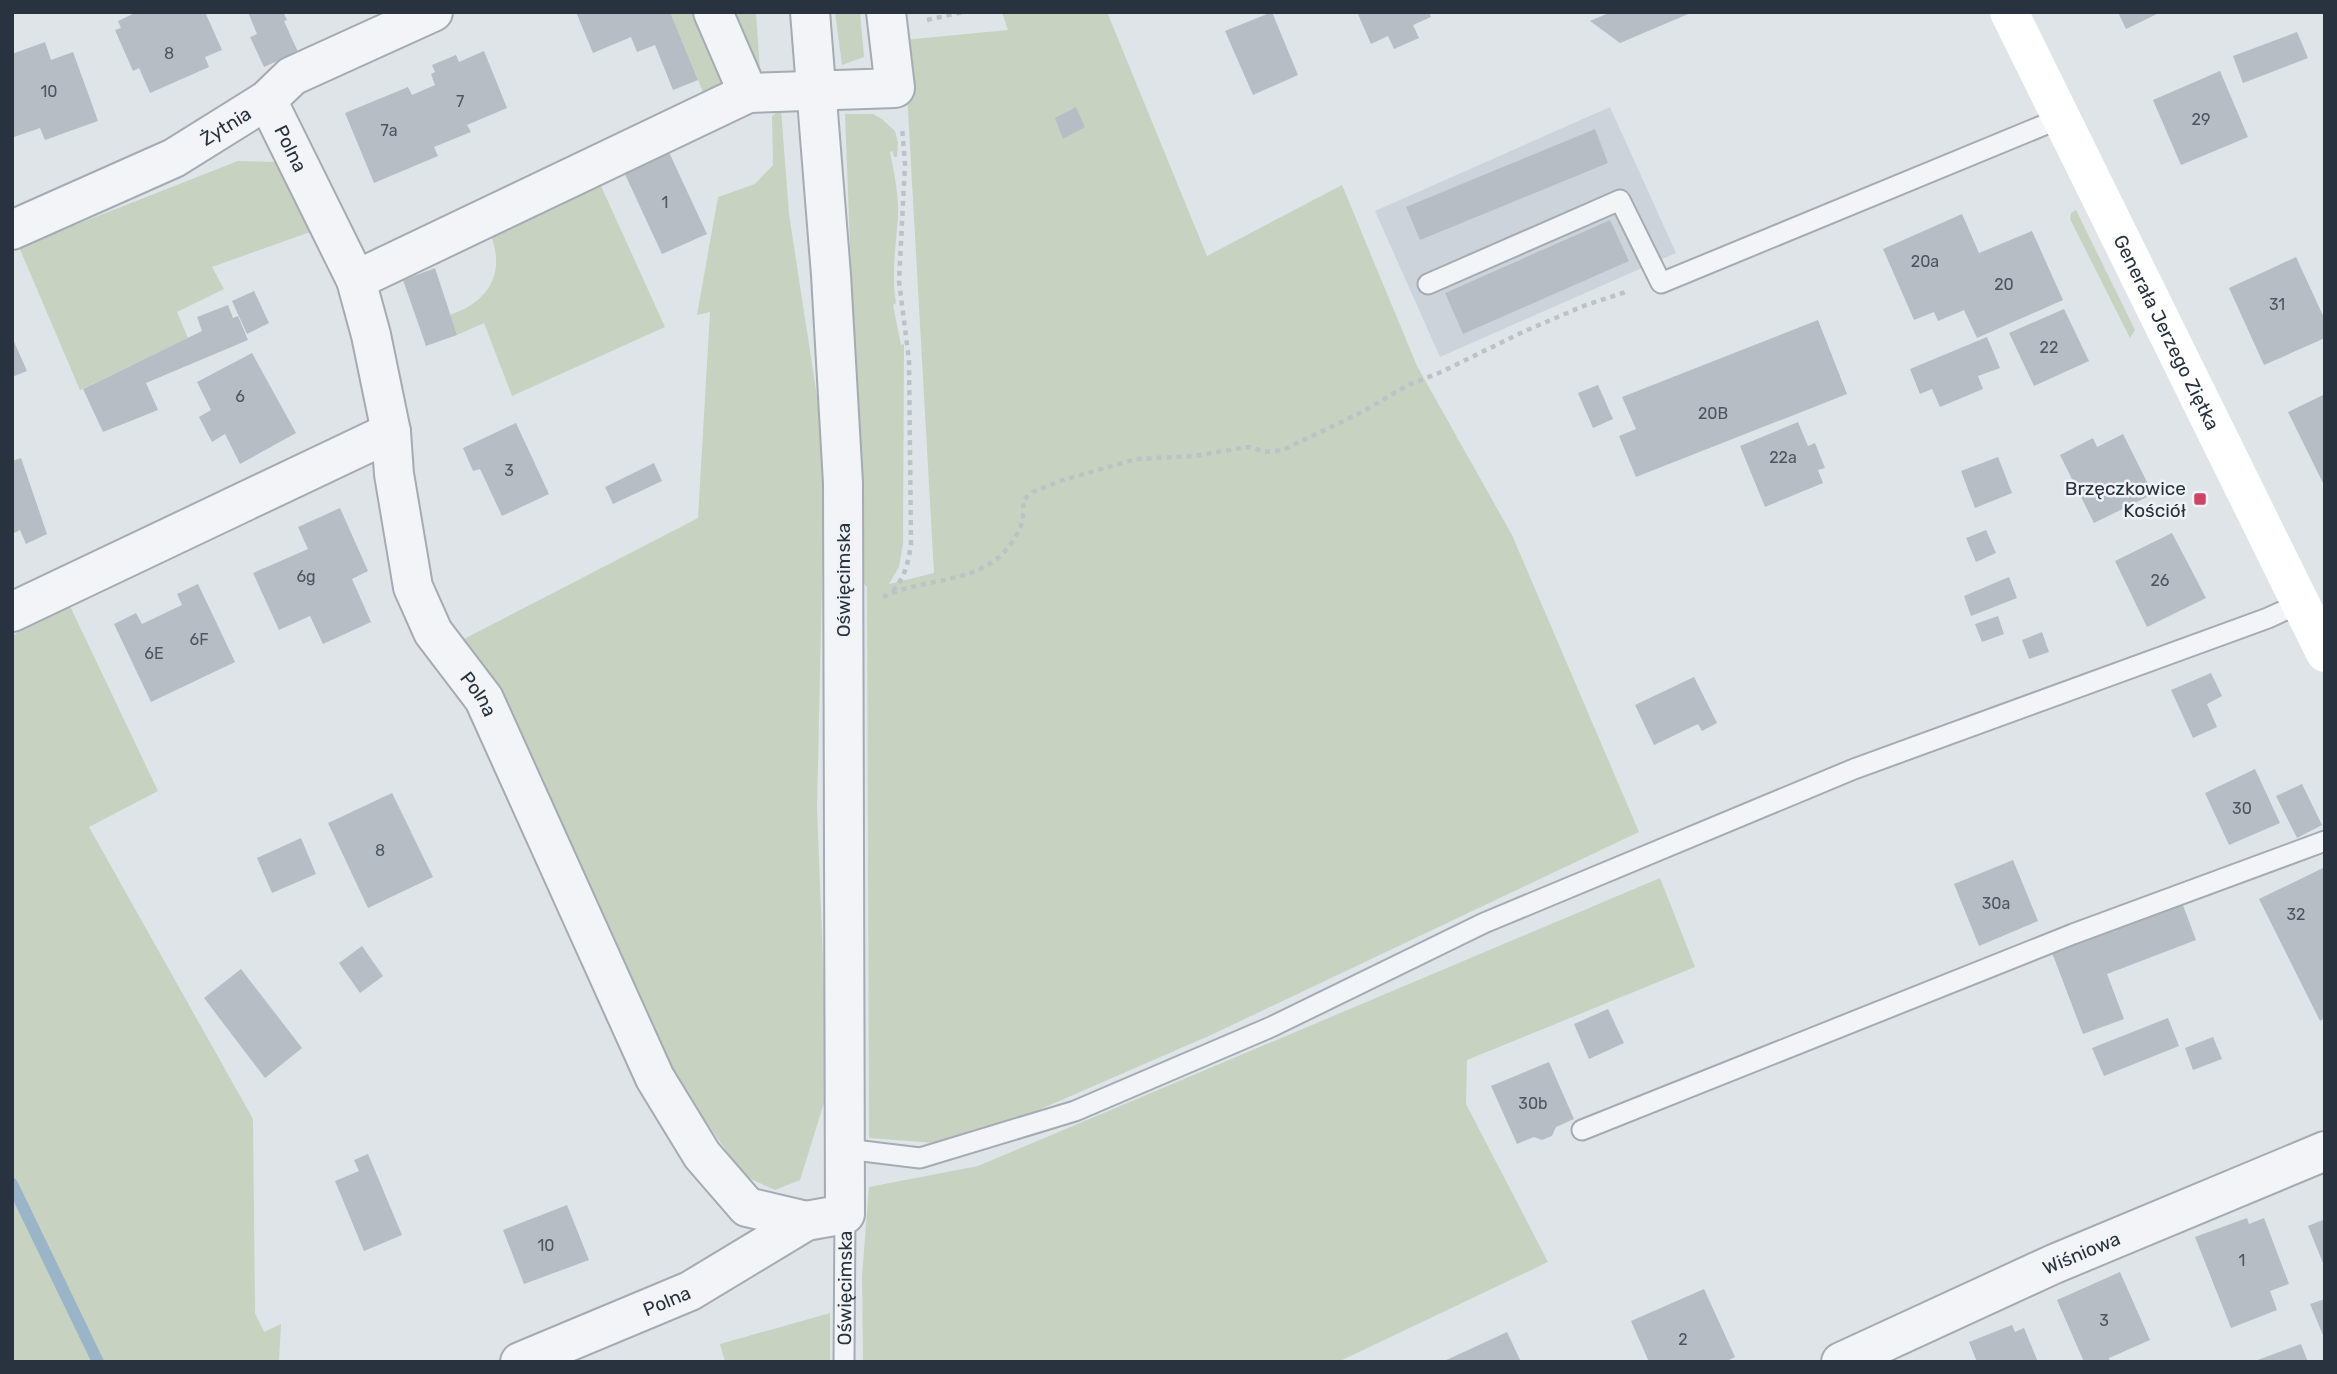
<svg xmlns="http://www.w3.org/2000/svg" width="2337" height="1374" viewBox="0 0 2337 1374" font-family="Rubik,sans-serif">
	<rect width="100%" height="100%" fill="#dfe4e8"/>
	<polygon fill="#cdd3da" points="1610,107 1676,253 1440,357 1375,211"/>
	<g fill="#c7d2c1">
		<polygon points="670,12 699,12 723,80 718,90 705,97"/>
		<polygon points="727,12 756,12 760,71 757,71"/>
		<polygon points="835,12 860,12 864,57 842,65"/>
		<path d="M1002 12H1107L1207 256 1342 185 1417 366 1512 535 1639 832 1211 1035 1013 1121 935 1143 869 1138 867 587 863 582 845 114H873L882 119 895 131 898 142 897 157H894L893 151 890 152C894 173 899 194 898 216 896 247 891 273 896 303L893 305 901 345 904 344 903 543 899 567 889 584 934 573 904 40 1008 30Z"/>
		<polygon points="781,109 789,214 825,449 817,808 828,1090 800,1180 775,1190 744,1176 668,1068 505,697 464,639 698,518 710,312 697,315 718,197 755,184 773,165 772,116"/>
		<polygon points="238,161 278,162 313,231 212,267 224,289 177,312 188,338 80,390 19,247"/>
		<path d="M596 175 665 327 512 396 484 323 457 335 450 315C494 300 507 267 487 226Z"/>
		<polygon points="2076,210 2135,330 2130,338 2070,219 2071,213"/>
		<polygon points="68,602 158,791 89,827 253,1119 255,1313 264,1332 281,1324 279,1362 12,1362 12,636"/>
		<polygon points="1660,878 1695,967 1467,1060 1466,1104 1548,1262 1338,1362 863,1362 862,1276 869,1187 978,1166"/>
		<polygon points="830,1313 830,1362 725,1362 720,1344"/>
	</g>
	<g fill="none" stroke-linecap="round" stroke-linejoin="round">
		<polyline stroke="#9bb5c8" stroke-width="12" points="12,1184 98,1362"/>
	</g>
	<g fill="#b7bdc5">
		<polygon points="137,12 205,12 222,50 205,57 209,67 150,93 139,68 133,71 115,30 121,28 118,21"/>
		<polygon points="248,12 283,12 287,20 284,21 298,52 264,67 250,37 257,34"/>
		<polygon points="576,12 670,12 698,80 673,90 655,45 637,52 631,37 593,53"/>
		<polygon points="1272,12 1298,75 1253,95 1225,31"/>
		<polygon points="1357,12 1429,12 1431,17 1413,25 1419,38 1394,49 1388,36 1371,44"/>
		<polygon points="1611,12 1693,12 1620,43 1590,21"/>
		<polygon points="2118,12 2161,12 2126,29"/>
		<polygon points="2297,32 2308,58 2243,83 2233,56"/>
		<polygon points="45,42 51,60 73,52 98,121 45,140 40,128 14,137 12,54"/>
		<polygon points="484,51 507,108 467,125 471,132 434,147 438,156 374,183 345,113 408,87 412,95 435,85 431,74 435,72 432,65 456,55 459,62"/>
		<polygon points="2220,71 2248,137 2181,165 2153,100"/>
		<polygon points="1076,107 1085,127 1063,139 1055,118"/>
		<polygon points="1595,129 1608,163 1420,240 1406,207"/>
		<polygon points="667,148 707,234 662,254 623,170"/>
		<polygon points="1962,214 1979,253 2032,231 2063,300 1977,338 1964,310 1938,321 1934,312 1914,320 1883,249"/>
		<polygon points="1610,220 1629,261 1463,334 1445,293"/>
		<polygon points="2296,257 2325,320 2325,338 2264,365 2229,288"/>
		<polygon points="435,268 457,335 426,346 403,280"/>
		<polygon points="254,291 269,323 247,334 232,301"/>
		<polygon points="228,305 233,318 238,316 248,340 146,383 158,410 103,432 83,389 202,331 197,317"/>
		<polygon points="2064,309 2089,361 2034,386 2009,333"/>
		<polygon points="1818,320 1847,394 1636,477 1619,436 1636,429 1622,397"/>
		<polygon points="12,337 27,371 12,377"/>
		<polygon points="1987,337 2000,368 1978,376 1983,389 1940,407 1932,389 1920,394 1910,369"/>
		<polygon points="252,353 296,433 240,464 225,434 212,442 199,417 211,410 197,382"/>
		<polygon points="1598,385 1613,419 1593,428 1578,393"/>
		<polygon points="2325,394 2325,487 2288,412"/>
		<polygon points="1798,422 1808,446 1815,443 1825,468 1818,470 1823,483 1765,507 1740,446"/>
		<polygon points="516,423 549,494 502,516 480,469 473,471 463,448"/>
		<polygon points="2123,434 2153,494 2094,523 2060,455 2093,438 2097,447"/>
		<polygon points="1998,457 2012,493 1975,508 1961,471"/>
		<polygon points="21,458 47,534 26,544 20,530 12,534 12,461"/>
		<polygon points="654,463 662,481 613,504 605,487"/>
		<polygon points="340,508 368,571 352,579 371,622 323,644 310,616 279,630 253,573 308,549 298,527"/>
		<polygon points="1986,530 1996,553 1976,562 1966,538"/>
		<polygon points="2172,533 2206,598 2147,627 2115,561"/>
		<polygon points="2009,577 2017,598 1971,616 1964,596"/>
		<polygon points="198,584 235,662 151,702 114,624 136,613 142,624 182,605 177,594"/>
		<polygon points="1998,616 2004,634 1982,642 1975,624"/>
		<polygon points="2042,632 2049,652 2029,659 2022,640"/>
		<polygon points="2211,673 2222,696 2207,704 2217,727 2193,738 2171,690"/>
		<polygon points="1694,677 1717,723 1702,731 1698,724 1654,745 1635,705"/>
		<polygon points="2255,769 2280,823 2229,845 2205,793"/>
		<polygon points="2302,784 2322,825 2297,838 2276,796"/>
		<polygon points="392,793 433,877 368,908 328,823"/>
		<polygon points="301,838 316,874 272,893 257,858"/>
		<polygon points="2013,860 2038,921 1979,946 1954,884"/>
		<polygon points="2325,867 2325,1018 2320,1021 2259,899"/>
		<polygon points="2181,900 2196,940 2107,974 2124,1019 2083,1034 2051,950"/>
		<polygon points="362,946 383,976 360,993 339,963"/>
		<polygon points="241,969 302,1048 265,1078 204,998"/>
		<polygon points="1608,1009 1624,1043 1589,1059 1574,1024"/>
		<polygon points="2168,1018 2179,1046 2104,1076 2092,1048"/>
		<polygon points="2213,1037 2222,1059 2193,1070 2185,1048"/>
		<polygon points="1549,1062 1574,1119 1556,1127 1552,1136 1542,1140 1534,1137 1517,1144 1491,1086"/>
		<polygon points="368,1154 402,1235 364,1251 335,1181 359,1171 354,1160"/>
		<polygon points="567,1205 589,1260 524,1284 503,1230"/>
		<polygon points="2247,1218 2249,1224 2264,1218 2289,1284 2270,1291 2277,1310 2231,1328 2195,1237"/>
		<polygon points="2325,1219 2325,1268 2308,1226"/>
		<polygon points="2120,1272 2150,1340 2109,1358 2110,1362 2084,1362 2057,1300"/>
		<polygon points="1704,1289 1735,1357 1725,1362 1649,1362 1631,1321"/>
		<polygon points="2325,1299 2325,1340 2310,1304"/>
		<polygon points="2012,1325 2015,1332 2024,1328 2038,1362 1977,1362 1969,1342"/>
		<polygon points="1507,1332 1521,1362 1442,1362 1466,1351"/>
		<polygon points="2301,1344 2308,1362 2255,1362 2255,1361"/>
	</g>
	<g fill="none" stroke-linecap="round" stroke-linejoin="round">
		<defs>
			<g id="lane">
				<polyline points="1428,284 1620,200 1661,283 2061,118"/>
				<polyline points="1582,1130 2073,934 2325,841"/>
				<polyline points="846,1149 920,1158 1075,1111 1271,1027 1484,923 1854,769 2268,618 2301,603"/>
				<path id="s1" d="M844 1362 845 1214"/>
			</g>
			<g id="street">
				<polyline points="713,12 748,93"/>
				<path id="s2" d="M267 100 356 280 371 335 391 432 394 474 413 587 433 632 484 699 655 1078 702 1155 747 1207 806 1221"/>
				<path id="s3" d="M12 230 174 158 267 100 292 76 433 12"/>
				<polyline points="356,280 748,93 895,88 886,12"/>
				<polyline points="12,612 391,432"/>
				<path id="s4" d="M520 1362 690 1291 806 1221 845 1214 843 483 831 275 810 12"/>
				<path id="s5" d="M1841 1362 2054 1264 2325 1151"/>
			</g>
		</defs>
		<use href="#lane" stroke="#a4abb2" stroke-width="23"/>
		<use href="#street" stroke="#a4abb2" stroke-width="42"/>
		<g stroke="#bdc2c7" stroke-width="4.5" stroke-dasharray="5 5" stroke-linecap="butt">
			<polyline points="927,20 963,12"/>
			<path d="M893 591C905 577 908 563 911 545L909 360 899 281 905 164 902 126"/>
			<path d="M883 597C925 576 984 586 1013 541 1018 533 1022 526 1023 516 1024 511 1023 506 1023 500L1033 492 1060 481 1136 459 1194 456 1241 448 1250 447 1265 452 1283 450 1364 411 1408 385 1439 373 1525 331 1586 305 1629 291"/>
		</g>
		<use href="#lane" stroke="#f2f4f7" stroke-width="19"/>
		<use href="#street" stroke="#f2f4f7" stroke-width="38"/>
		<path stroke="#fff" stroke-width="38" id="s6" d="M2009 12 2325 653"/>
	</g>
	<rect fill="#cd4566" stroke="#eff2f6" stroke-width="2.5" x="2193" y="492" width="14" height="14" rx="3.5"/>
	<g text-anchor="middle" stroke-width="5" stroke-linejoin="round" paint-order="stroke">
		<g font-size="16" fill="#4c5660">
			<text x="169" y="59">8</text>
			<text x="49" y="97">10</text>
			<text x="460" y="107">7</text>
			<text x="2201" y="125">29</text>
			<text x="389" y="136">7a</text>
			<text x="665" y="208">1</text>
			<text x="1925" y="267">20a</text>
			<text x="2004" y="290">20</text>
			<text x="2277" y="310">31</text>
			<text x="2049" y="353">22</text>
			<text x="240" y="402">6</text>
			<text x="1713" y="419">20B</text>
			<text x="1783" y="463">22a</text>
			<text x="509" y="476">3</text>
			<text x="306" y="582">6g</text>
			<text x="2160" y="586">26</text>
			<text x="199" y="645">6F</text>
			<text x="154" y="659">6E</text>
			<text x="2242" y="814">30</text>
			<text x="380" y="856">8</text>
			<text x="1996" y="909">30a</text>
			<text x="2296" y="920">32</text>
			<text x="1533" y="1109">30b</text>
			<text x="546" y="1251">10</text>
			<text x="2242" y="1266">1</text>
			<text x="2104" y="1326">3</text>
			<text x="1683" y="1345">2</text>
		</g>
		<g font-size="19" fill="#28333f" stroke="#eff2f6">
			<text dy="7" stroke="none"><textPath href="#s3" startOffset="238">Żytnia</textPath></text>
			<text dy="7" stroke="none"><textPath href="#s2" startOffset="54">Polna</textPath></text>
			<text dy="7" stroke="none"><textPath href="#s6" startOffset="357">Generała Jerzego Ziętka</textPath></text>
			<text transform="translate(843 580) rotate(-90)" y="7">Oświęcimska</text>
			<text dy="7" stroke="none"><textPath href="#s2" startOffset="640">Polna</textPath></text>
			<text dy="7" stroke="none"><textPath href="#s5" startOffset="264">Wiśniowa</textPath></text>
			<text dy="7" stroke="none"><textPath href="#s1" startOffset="74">Oświęcimska</textPath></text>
			<text dy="7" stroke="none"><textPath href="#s4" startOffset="159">Polna</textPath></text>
		</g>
		<g font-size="19" fill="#28333f" stroke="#eff2f6" text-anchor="end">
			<text x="2186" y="495">Brzęczkowice<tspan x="2186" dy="22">Kościół</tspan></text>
		</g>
	</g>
	<rect width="2337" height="1374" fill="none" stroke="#28333f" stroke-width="28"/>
</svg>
